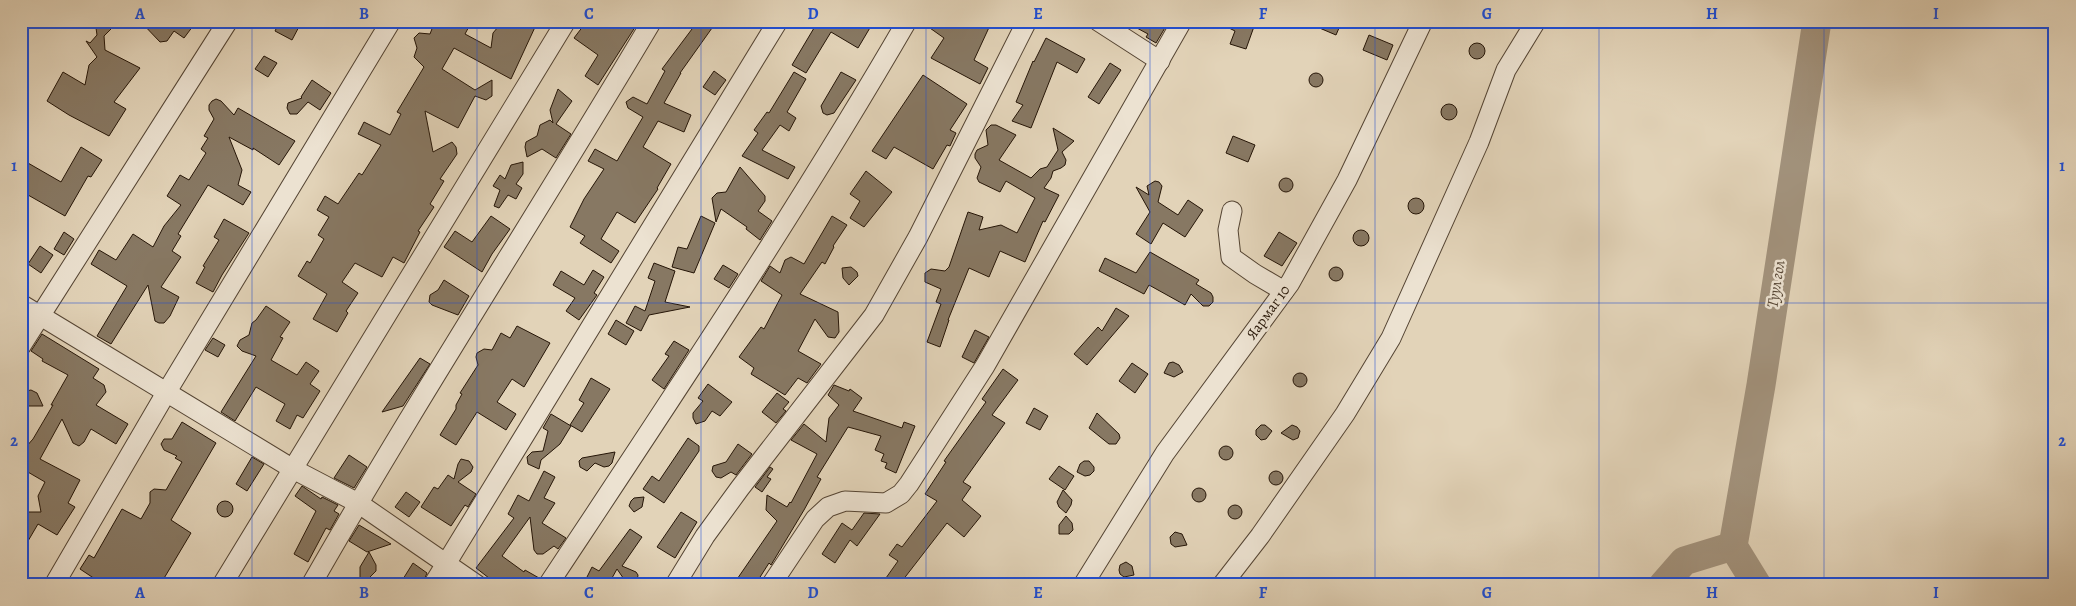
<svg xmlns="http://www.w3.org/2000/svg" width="2076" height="606" viewBox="0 0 2076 606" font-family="Alegreya,serif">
	<rect width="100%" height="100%" fill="#e2d3b8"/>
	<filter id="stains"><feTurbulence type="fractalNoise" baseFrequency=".004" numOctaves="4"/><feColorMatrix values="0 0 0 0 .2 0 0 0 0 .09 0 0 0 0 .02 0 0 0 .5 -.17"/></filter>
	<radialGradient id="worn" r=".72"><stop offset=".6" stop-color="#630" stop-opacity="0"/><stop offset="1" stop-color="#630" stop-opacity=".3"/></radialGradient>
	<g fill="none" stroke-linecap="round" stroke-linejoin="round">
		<g stroke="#a2927c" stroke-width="29">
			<polyline points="1663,585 1684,561 1733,546"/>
			<polyline points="1757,585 1733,546 1761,385 1817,21"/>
		</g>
	</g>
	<g fill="#877863" stroke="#251507">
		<polygon points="99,21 116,24 104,36 105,50 140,68 114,102 126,109 109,136 69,115 47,101 63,72 85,85 89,65 97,57 86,41 90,43 97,35 96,28"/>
		<polygon points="140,21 186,21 193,26 184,38 174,31 167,41 160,42"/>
		<polygon points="280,21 302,21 292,40 275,31"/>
		<polygon points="435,21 472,21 465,34 491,48 493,33 503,21 530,21 536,25 511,79 454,48 442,69 475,90 492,80 492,96 486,100 475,96 458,128 425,111 433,152 452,142 456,147 457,154 440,179 444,181 430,204 434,207 418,231 420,232 404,263 393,257 382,277 355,263 342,282 358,293 346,311 348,313 337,332 313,319 327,294 298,276 307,261 310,263 324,239 318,235 329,217 317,210 325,196 338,204 359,173 362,175 381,145 358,134 364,122 390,135 401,114 397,112 424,67 414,57 417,48 414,38 419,33 430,34"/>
		<polygon points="587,21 639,21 598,85 585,76 598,55 574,38"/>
		<polygon points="698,21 717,21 680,73 681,73 664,103 691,115 684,132 658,121 643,147 671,164 657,188 658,189 635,223 617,212 601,239 619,251 611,263 580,243 585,236 570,227 584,199 604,169 588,161 595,149 617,161 643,117 628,108 626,102 633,97 647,104 665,71 662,69"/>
		<polygon points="814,21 874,21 858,48 831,32 806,73 792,65 817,23"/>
		<polygon points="920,21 992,21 974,60 988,68 980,84 931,58 944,38"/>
		<polygon points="1124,21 1169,21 1156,43 1146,37 1148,34"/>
		<polygon points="1215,21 1256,21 1246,49 1230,44 1235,31"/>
		<polygon points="1303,21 1342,21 1336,35"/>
		<polygon points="1369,35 1393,45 1387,60 1363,50"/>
		<polygon points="1046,38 1085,59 1077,73 1057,62 1031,128 1012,121 1023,105 1016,102 1033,61 1034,62"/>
		<circle cx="1477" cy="51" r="8"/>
		<polygon points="264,56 277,63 268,77 255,69"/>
		<polygon points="1110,63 1121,70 1099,104 1088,97"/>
		<polygon points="714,71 726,80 715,95 703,87"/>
		<polygon points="794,72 806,79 787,112 796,118 789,131 780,125 762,150 795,167 788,179 742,156 758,133 754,130 767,112 769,113"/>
		<polygon points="841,72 856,80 834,113 827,115 823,113 821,106"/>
		<circle cx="1316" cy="80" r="7"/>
		<polygon points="923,75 967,104 950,130 956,133 950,146 947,145 933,169 894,147 886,159 872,151"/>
		<polygon points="312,80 331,93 320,110 308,102 297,114 290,114 287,108 288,103 302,98 301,97"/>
		<polygon points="558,89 572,101 556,124 571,134 556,158 542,149 527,157 525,147 526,142 537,136 540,125 550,120 553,123 550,110"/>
		<polygon points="216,99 221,101 234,115 238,108 295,141 279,165 253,148 253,150 229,137 242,170 238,185 251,192 243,205 208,185 178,234 181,236 172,251 181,257 161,287 179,297 170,316 164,323 159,323 155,321 148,285 111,344 97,336 127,286 91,264 99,250 116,260 133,234 153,247 164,226 181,205 167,196 180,175 189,180 206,153 201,149 208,138 204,136 214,119 209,110 209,105 212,101"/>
		<circle cx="1449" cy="112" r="8"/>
		<polygon points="991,125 996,125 1016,135 999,160 1031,178 1040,169 1047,167 1058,150 1053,128 1074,141 1062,152 1066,160 1065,165 1061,168 1053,171 1051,178 1044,188 1059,195 1045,222 1043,221 1025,262 1000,251 989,277 969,268 948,320 949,320 940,347 927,342 941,304 936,302 941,289 925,282 925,273 931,269 945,271 949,267 968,212 983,217 979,230 1001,225 1017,233 1035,198 1006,181 1000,192 979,182 977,178 981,167 975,158 975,154 977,150 988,145 986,130"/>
		<polygon points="1233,136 1255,145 1248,162 1226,153"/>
		<polygon points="81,147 102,160 91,177 88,176 65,216 21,191 21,159 61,182"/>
		<polygon points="523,162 523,174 516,184 522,188 516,199 508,195 499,208 494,206 500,190 493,186 500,175 505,179 511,165"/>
		<polygon points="740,167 765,196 765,201 758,211 772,221 760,240 746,229 747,227 721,209 716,222 712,198 717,193 726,192"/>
		<polygon points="866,171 892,192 864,227 850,218 860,201 850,194"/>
		<circle cx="1286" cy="185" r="7"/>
		<polygon points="1155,181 1159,182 1162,186 1158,202 1178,215 1188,200 1203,210 1185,237 1163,223 1151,244 1136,234 1150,212 1136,187 1149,195 1147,186"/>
		<circle cx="1416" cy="206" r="8"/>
		<polygon points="491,216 510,229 492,254 482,272 444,247 455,231 472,242"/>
		<polygon points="701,216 715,223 694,273 672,267 678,247 687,249"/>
		<polygon points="832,216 847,225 833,246 834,247 825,264 822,262 800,294 838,312 839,332 835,338 828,337 815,319 798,351 821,364 807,383 798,378 785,395 751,374 754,368 739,357 761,327 764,329 782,295 761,281 770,266 780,273 785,260 791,257 804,264"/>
		<polygon points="224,219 249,233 222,275 213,292 196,283 205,267 203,266 219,240 214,237"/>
		<circle cx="1361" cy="238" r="8"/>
		<polygon points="64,232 74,239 64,255 54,249"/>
		<polygon points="1279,232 1297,243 1282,266 1264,256"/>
		<polygon points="40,246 53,255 41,273 28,264"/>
		<polygon points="1150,252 1199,280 1196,284 1211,293 1213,297 1213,302 1209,306 1203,306 1191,294 1185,305 1149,285 1144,294 1099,271 1105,258 1136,273"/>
		<polygon points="654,263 675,271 665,302 690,307 649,315 641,331 626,323 635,306 645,311 655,281 648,278"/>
		<polygon points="723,265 738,274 729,288 714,279"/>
		<polygon points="851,267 857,272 858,276 849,285 843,278 842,268"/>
		<circle cx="1336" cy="274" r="7"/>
		<polygon points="593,270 604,277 594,293 597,295 579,320 566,311 575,298 553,285 561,271 584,285"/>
		<polygon points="444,280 469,296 458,315 432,305 429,302 430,295 438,290"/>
		<polygon points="266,306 290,322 280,337 283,338 271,360 297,375 306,362 319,371 310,384 320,391 303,418 297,415 290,429 276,421 285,404 256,387 235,421 221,412 256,356 242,351 237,346 240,340 249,335 252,323 256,320"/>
		<polygon points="1116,308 1129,316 1087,365 1074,354 1098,327 1102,331"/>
		<polygon points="616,320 634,331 626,345 608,334"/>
		<polygon points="517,326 550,343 524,387 512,379 497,402 516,414 506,430 477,412 456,445 440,435 456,409 456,405 462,394 460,393 478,365 476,357 477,353 484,349 492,350 501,333 510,338"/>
		<polygon points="975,330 989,337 974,363 962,357"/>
		<polygon points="42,334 99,369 93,378 104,385 106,392 96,405 128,424 116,444 91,429 84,442 79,446 73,443 62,419 40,459 80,480 68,503 75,507 57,535 38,524 21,553 21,512 41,512 38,496 45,482 21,468 21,446 25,448 33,439 53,405 51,405 68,375 42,361 43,359 31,351"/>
		<polygon points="213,338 225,345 218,357 205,350"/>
		<polygon points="674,341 689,350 664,389 652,380 669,356 665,354"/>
		<polygon points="420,358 430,364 403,406 382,412"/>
		<polygon points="1173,362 1179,365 1183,372 1174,377 1164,373 1169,363"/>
		<polygon points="1132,363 1148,374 1135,393 1119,381"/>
		<polygon points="1003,369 1018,380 992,415 1005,423 963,482 971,487 962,500 981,516 964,537 947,523 899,585 881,585 898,561 889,555 897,544 902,547 937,501 925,494 946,462 944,461 986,402 982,399"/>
		<circle cx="1300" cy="380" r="7"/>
		<polygon points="591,378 610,389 582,432 570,425 584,403 579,400"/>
		<polygon points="708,384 732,402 720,416 712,411 705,421 696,424 693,418 693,413 703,401 698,398"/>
		<polygon points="834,385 849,391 850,389 862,398 853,411 902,428 904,422 915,426 896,473 885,468 887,463 881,461 884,454 875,450 881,436 848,427 817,477 821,479 804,510 771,565 769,563 755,585 733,585 777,521 766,510 767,495 787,507 790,502 791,503 817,454 791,440 804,424 826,442 829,418 839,405 828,395"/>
		<polygon points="31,390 37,393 43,406 29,406 24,404 22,396 26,391"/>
		<polygon points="777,393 789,402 783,409 786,411 776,423 762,412"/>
		<polygon points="1034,408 1048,416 1040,430 1026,423"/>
		<polygon points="1097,413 1119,434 1120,438 1116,444 1109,444 1089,428"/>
		<polygon points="551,414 571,426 560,444 541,460 539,469 528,464 527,457 532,452 543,451 548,431 543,428"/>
		<polygon points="182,422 216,443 171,520 191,533 160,585 104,585 80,569 89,555 94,558 122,509 141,519 150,503 150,492 154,489 166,490 182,462 175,458 177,456 164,450 161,444 164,439 172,439"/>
		<polygon points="1261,425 1265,425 1272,431 1266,439 1261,440 1256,435 1256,430"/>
		<polygon points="1292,425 1297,427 1300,431 1298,438 1293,440 1281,433"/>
		<polygon points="688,438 699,446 699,451 664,503 643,489 652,476 659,481"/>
		<polygon points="738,444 752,454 736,475 731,472 721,478 716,477 712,471 713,466 726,462"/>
		<circle cx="1226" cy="453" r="7"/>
		<polygon points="615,452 612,463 609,466 604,467 595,463 587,471 580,467 579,461 582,458"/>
		<polygon points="349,455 367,467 354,488 334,478"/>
		<polygon points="252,457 264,464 247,491 236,484"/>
		<polygon points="461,459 469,461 473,467 471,472 458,482 476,494 468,507 465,505 451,526 421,507 434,487 438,489 448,475 454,479 458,464"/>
		<polygon points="1084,461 1089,461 1094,467 1094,471 1090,475 1085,476 1077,472 1080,464"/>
		<polygon points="1059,466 1074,476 1065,490 1049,479"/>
		<polygon points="770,467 773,469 767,477 771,479 762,492 755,487"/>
		<circle cx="1276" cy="478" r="7"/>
		<polygon points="544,471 555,477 544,498 555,503 542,523 566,538 558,549 554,546 543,554 537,554 534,550 530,517 502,556 524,572 525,570 539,578 537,585 498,585 476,568 514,518 508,514 518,495 529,501"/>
		<polygon points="302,486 321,499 322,497 338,505 334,511 339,514 330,530 326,528 308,562 294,554 316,511 295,496"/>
		<circle cx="1199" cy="495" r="7"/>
		<polygon points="1063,490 1072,500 1071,505 1066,513 1059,507 1057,502"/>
		<polygon points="406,492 420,502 409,517 395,507"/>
		<polygon points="644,497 642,507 634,512 629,506 631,501 634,498"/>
		<circle cx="225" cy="509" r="8"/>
		<circle cx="1235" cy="512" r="7"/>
		<polygon points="681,512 697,522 675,558 657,547"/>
		<polygon points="864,513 880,514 857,546 850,540 835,563 822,554 842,523 852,530"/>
		<polygon points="1066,516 1072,523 1073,530 1069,534 1059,534 1059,525"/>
		<polygon points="359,525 391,544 367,552 349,541"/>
		<polygon points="630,529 642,537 622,566 636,572 638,575 637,582 634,585 628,585 617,569 612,578 626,585 583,585 592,567 599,571"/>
		<polygon points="1175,532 1182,534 1187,545 1175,547 1171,544 1170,537"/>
		<polygon points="369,552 376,565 376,571 362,585 360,585 360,567"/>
		<polygon points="1126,562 1132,566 1134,575 1124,577 1120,574 1119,570 1120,565"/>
		<polygon points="413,563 427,573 422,585 412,585 403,579"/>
	</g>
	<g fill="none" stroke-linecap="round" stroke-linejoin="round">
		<defs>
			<g id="minor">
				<polyline points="1098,21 1160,61"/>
				<polyline points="1232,211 1228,230 1231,257 1255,274 1284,291"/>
				<polyline points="21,304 293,469 358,503 477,585"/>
				<polyline points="21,346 228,21"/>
				<polyline points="54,585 166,393 391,21"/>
				<polyline points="222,585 566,21"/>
				<path d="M311 585C420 394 540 210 652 21"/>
				<polyline points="433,585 778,21"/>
				<path d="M548 585C671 399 795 214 907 21"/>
				<polyline points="675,585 705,536 740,488 874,315 918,237 1027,21"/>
				<polyline points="771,585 815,519 828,507 845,501 886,503 901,494 909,484 985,366 1182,21"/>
				<polyline points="1083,585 1165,453 1290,283 1347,180 1423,21"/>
				<polyline points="1222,585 1260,536 1345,414 1391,338 1479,142 1506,70 1536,21"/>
			</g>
		</defs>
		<use href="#minor" stroke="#544433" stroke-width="21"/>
		<use href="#minor" stroke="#ece2d1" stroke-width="19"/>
	</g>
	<path fill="none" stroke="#1d4ed8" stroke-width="1" stroke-opacity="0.55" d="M252 21V585M477 21V585M701 21V585M926 21V585M1150 21V585M1375 21V585M1599 21V585M1824 21V585M21 303H2055"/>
	<g text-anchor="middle" stroke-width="5" stroke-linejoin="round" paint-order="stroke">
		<g font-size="15" fill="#251507" stroke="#ece2d1">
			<text transform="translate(1268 312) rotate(-54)" y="5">Яармаг 10</text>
		</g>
		<g font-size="16" font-style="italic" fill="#574736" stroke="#ece2d1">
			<text transform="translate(1775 284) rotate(-81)" y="6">Туул гол</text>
		</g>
	</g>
	<rect width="2076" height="606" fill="none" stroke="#e2d3b8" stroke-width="55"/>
	<rect x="28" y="28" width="2020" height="550" fill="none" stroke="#1d4ed8" stroke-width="2"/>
	<g font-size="16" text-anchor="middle" font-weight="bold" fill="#1d4ed8">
		<text x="140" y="19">A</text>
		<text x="364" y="19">B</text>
		<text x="589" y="19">C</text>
		<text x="813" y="19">D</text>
		<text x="1038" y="19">E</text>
		<text x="1263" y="19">F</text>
		<text x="1487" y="19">G</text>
		<text x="1712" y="19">H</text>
		<text x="1936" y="19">I</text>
		<text x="14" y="171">1</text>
		<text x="2062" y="171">1</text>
		<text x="14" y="446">2</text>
		<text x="2062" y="446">2</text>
		<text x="140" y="598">A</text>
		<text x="364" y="598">B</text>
		<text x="589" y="598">C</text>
		<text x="813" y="598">D</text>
		<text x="1038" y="598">E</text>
		<text x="1263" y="598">F</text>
		<text x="1487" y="598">G</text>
		<text x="1712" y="598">H</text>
		<text x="1936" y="598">I</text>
	</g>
	<rect width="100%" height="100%" filter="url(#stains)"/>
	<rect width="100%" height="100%" fill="url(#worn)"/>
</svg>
